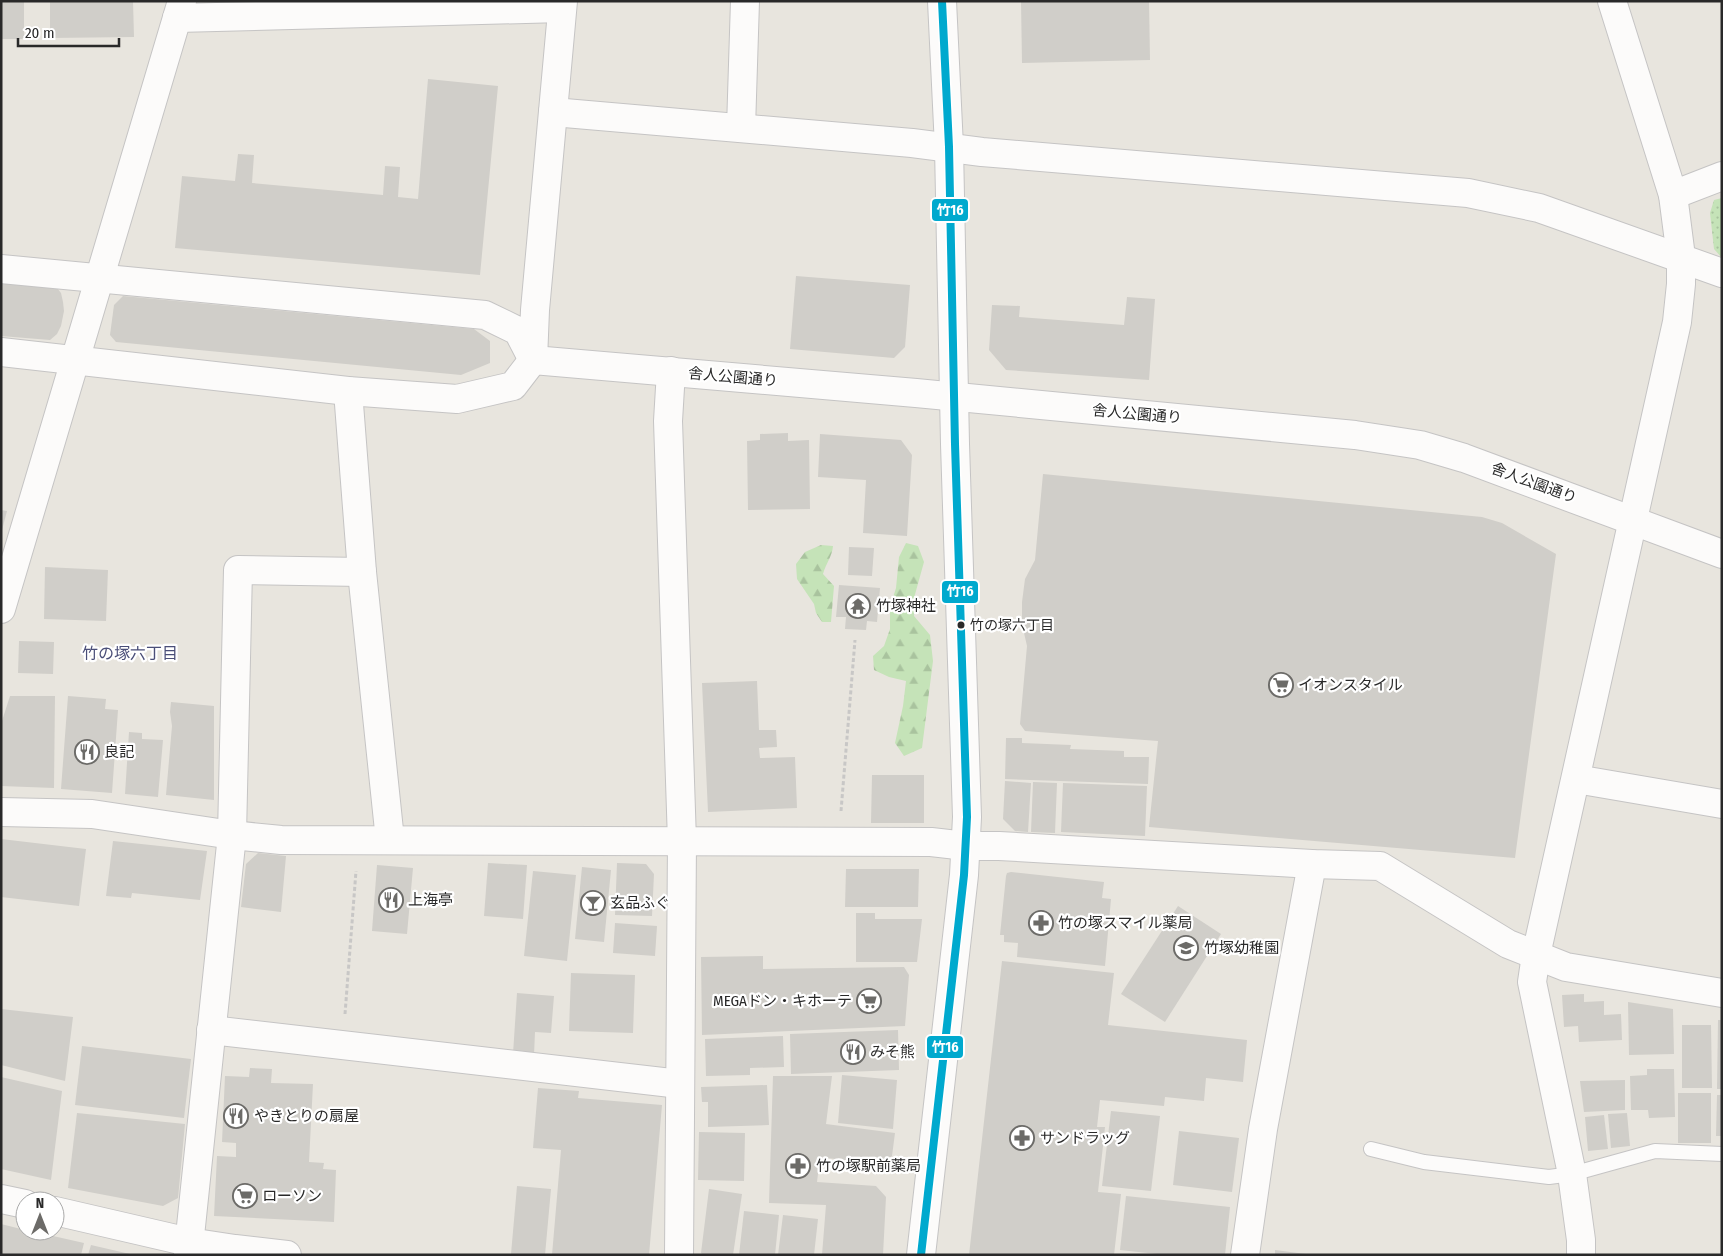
<svg xmlns="http://www.w3.org/2000/svg" width="1723" height="1256" viewBox="0 0 1723 1256" font-family="'Fira Sans Condensed','Noto Sans JP',sans-serif">
	<defs>
		<pattern id="grass-dots" width="8" height="8" patternUnits="userSpaceOnUse" patternTransform="scale(1.25)"><rect width="8" height="8" fill="#c5e3b8"/><path d="M2 2h.1M6 6h.1" fill="none" stroke="#a9c39e" stroke-width="1.8" stroke-linecap="round"/></pattern>
		<pattern id="forest-firs" width="22" height="20" patternUnits="userSpaceOnUse" patternTransform="scale(1.25)"><rect width="22" height="20" fill="#c5e3b8"/><path d="M5 1l3.5 6h-7zM16 11l3.5 6h-7z" fill="#a9c39e"/></pattern>
	</defs>
	<rect width="100%" height="100%" fill="#e8e5de"/>
	<polygon fill="url(#grass-dots)" points="1722,198 1722,258 1714,249 1710,213 1714,200"/>
	<g fill="url(#forest-firs)">
		<polygon points="906,543 918,546 924,562 914,598 914,616 930,635 933,661 922,748 904,756 895,743 903,706 906,681 889,677 874,670 873,656 884,646 890,629 890,607 896,588 899,557"/>
		<path d="M821 545 833 546C832 557 826 563 823 574L834 586 831 622H822L816 613 814 604 797 579 796 564 805 552Z"/>
	</g>
	<g fill="#d0cec9">
		<rect x="1" y="1" width="23" height="38"/>
		<polygon points="50,1 133,1 134,37 50,38"/>
		<polygon points="1021,1 1149,1 1150,60 1022,63"/>
		<polygon points="428,79 498,86 480,275 175,248 182,176 235,181 238,154 254,155 252,183 383,195 385,166 400,167 398,197 418,199"/>
		<polygon points="796,276 910,285 905,347 894,358 790,349"/>
		<polygon points="1,283 57,288 61,293 63,302 64,311 61,326 57,334 50,340 1,336"/>
		<polygon points="123,296 474,329 490,341 490,363 461,375 116,342 110,335 114,305"/>
		<polygon points="1127,297 1155,299 1149,380 1006,370 989,350 992,305 1020,306 1019,317 1124,325"/>
		<polygon points="788,433 788,441 809,440 810,509 748,510 747,441 760,440 760,434"/>
		<polygon points="820,434 901,440 912,455 907,536 863,533 866,480 818,477"/>
		<polygon points="1043,474 1482,517 1502,523 1556,554 1515,858 1149,827 1158,741 1025,731 1020,724 1027,646 1022,624 1022,602 1025,579 1035,560"/>
		<polygon points="1,510 7,511 2,530 1,530"/>
		<polygon points="849,547 874,548 872,576 848,575"/>
		<polygon points="45,567 108,570 106,621 44,619"/>
		<polygon points="839,585 880,588 877,622 867,621 866,630 845,629 846,617 836,617"/>
		<polygon points="19,641 54,642 53,674 18,673"/>
		<polygon points="757,681 759,730 776,730 777,747 759,748 760,758 795,757 797,808 708,812 702,683"/>
		<polygon points="10,696 55,696 54,788 1,786 1,724"/>
		<polygon points="68,696 106,699 105,709 118,710 112,793 61,789"/>
		<polygon points="171,702 214,706 214,800 166,795 172,726 170,712"/>
		<polygon points="129,732 142,733 142,739 163,740 158,797 125,794"/>
		<polygon points="1006,738 1022,738 1022,743 1071,745 1070,749 1124,751 1124,757 1149,757 1148,784 1005,779"/>
		<polygon points="872,775 924,775 924,823 871,823"/>
		<polygon points="1005,781 1031,783 1028,832 1015,831 1003,819"/>
		<polygon points="1033,782 1057,783 1055,833 1031,832"/>
		<polygon points="1063,783 1147,786 1145,836 1061,832"/>
		<polygon points="1,839 86,849 79,906 1,897"/>
		<polygon points="113,841 207,851 200,900 132,893 131,898 106,896"/>
		<polygon points="258,853 286,856 281,912 241,907 246,864"/>
		<polygon points="488,863 527,865 523,919 484,916"/>
		<polygon points="617,863 646,864 654,874 652,916 615,915"/>
		<polygon points="377,865 413,868 407,934 372,931"/>
		<polygon points="582,867 611,870 604,942 575,939"/>
		<polygon points="846,869 919,869 918,907 845,907"/>
		<polygon points="533,871 576,875 567,961 524,956"/>
		<polygon points="1011,872 1104,882 1102,898 1111,899 1105,966 1017,957 1018,943 1004,942 1004,935 1000,935 1006,876 1007,873"/>
		<polygon points="1178,906 1221,934 1165,1022 1121,994"/>
		<polygon points="856,913 875,913 875,919 922,919 917,962 856,962"/>
		<polygon points="615,923 657,926 655,956 613,953"/>
		<polygon points="763,956 763,969 904,967 909,975 905,1026 702,1035 701,957"/>
		<polygon points="1002,961 1114,973 1108,1025 1247,1040 1243,1082 1206,1078 1204,1101 1165,1097 1164,1106 1100,1100 1097,1127 1105,1127 1098,1192 1121,1194 1114,1255 969,1255"/>
		<polygon points="571,973 635,975 633,1033 569,1031"/>
		<polygon points="517,993 554,996 551,1033 535,1032 534,1055 513,1054"/>
		<polygon points="1584,994 1584,1002 1604,1001 1604,1015 1621,1014 1622,1040 1579,1042 1578,1026 1564,1027 1562,995"/>
		<polygon points="1628,1002 1673,1009 1674,1054 1629,1055"/>
		<polygon points="1,1009 73,1017 65,1081 1,1065"/>
		<polygon points="1718,1020 1722,1020 1722,1089 1717,1089"/>
		<polygon points="1682,1025 1711,1025 1712,1088 1682,1088"/>
		<polygon points="898,1030 899,1070 791,1074 790,1034"/>
		<polygon points="783,1036 784,1067 750,1068 750,1075 706,1076 705,1039"/>
		<polygon points="82,1046 191,1059 184,1118 75,1105"/>
		<polygon points="250,1068 272,1069 271,1083 313,1084 309,1162 324,1163 323,1169 336,1170 334,1222 214,1216 217,1156 236,1157 236,1143 222,1142 225,1076 249,1077"/>
		<polygon points="1647,1069 1674,1069 1675,1117 1649,1118 1648,1110 1631,1110 1630,1076 1647,1075"/>
		<polygon points="842,1075 897,1080 893,1129 838,1123"/>
		<polygon points="773,1076 832,1076 826,1124 895,1133 892,1156 881,1165 820,1157 817,1182 876,1186 886,1197 883,1255 822,1255 826,1205 769,1203"/>
		<polygon points="1,1077 62,1091 51,1180 1,1169"/>
		<polygon points="1625,1080 1625,1110 1584,1112 1580,1081"/>
		<polygon points="767,1085 769,1125 708,1127 708,1102 702,1102 701,1087"/>
		<polygon points="538,1088 579,1091 578,1098 662,1105 649,1255 552,1255 561,1150 533,1148"/>
		<rect x="1678" y="1093" width="33" height="50"/>
		<polygon points="1717,1095 1722,1095 1722,1136 1716,1136"/>
		<polygon points="1111,1111 1160,1116 1151,1191 1102,1186"/>
		<polygon points="77,1113 185,1124 178,1198 163,1206 68,1188"/>
		<polygon points="1627,1113 1630,1146 1611,1148 1608,1114"/>
		<polygon points="1604,1115 1608,1149 1588,1151 1585,1117"/>
		<polygon points="1179,1131 1239,1138 1232,1192 1173,1185"/>
		<polygon points="699,1132 745,1133 744,1181 698,1180"/>
		<polygon points="517,1186 551,1189 545,1255 511,1254"/>
		<polygon points="709,1189 742,1194 733,1255 703,1255 701,1253"/>
		<polygon points="1126,1196 1230,1207 1225,1255 1166,1255 1120,1250"/>
		<polygon points="744,1211 779,1215 775,1255 739,1255"/>
		<polygon points="783,1215 818,1219 814,1255 778,1255"/>
		<polygon points="1,1224 25,1230 25,1231 31,1231 84,1243 81,1255 1,1255"/>
		<polygon points="91,1245 130,1254 130,1255 88,1255"/>
		<polygon points="1275,1250 1306,1254 1306,1255 1275,1255"/>
	</g>
	<g fill="none" stroke-linecap="round" stroke-linejoin="round">
		<defs>
			<polyline id="lane" points="1371,1149 1424,1162 1549,1177 1572,1174 1655,1151 1722,1154"/>
			<g id="street">
				<polyline points="177,18 562,8"/>
				<polyline points="553,112 912,143 982,152 1468,193 1539,208 1722,273"/>
				<polyline points="741,128 745,1"/>
				<polyline points="1673,195 1722,176"/>
				<polyline points="1,269 485,315 518,331 533,360 535,310 563,1"/>
				<polyline points="1,352 348,391 457,399 513,386 533,360"/>
				<polyline points="671,371 668,421 682,841 679,1255"/>
				<polyline points="348,391 362,572 390,840"/>
				<polyline points="1,609 182,1"/>
				<polyline points="1576,779 1722,804"/>
				<polyline points="1,812 92,814 232,835 281,840 931,842 966,846 999,846 1312,864 1380,866 1508,944 1566,967 1722,993"/>
				<polyline points="211,1030 680,1084"/>
				<polyline points="1,1199 25,1204"/>
				<polyline points="55,1211 189,1242 235,1249 287,1255"/>
				<polyline points="188,1255 232,835 238,570 362,572"/>
				<polyline points="1245,1255 1263,1129 1312,864"/>
				<polyline points="1581,1255 1581,1240 1572,1174 1532,982 1536,955 1677,322 1681,284 1681,257 1673,195 1612,1"/>
			</g>
			<g id="secondary">
				<polyline points="533,360 916,393 1355,435 1420,445 1464,458 1722,554"/>
				<polyline points="921,1255 964,875 967,817 955,444 949,147 942,1"/>
			</g>
		</defs>
		<use href="#lane" stroke="#c5c4c4" stroke-width="16"/>
		<use href="#street" stroke="#c5c4c4" stroke-width="30"/>
		<use href="#secondary" stroke="#c5c4c4" stroke-width="30"/>
		<g stroke="#c8c7c6" stroke-width="3" stroke-dasharray="4 2.5" stroke-linecap="butt">
			<polyline points="841,811 855,640"/>
			<polyline points="345,1014 356,871"/>
		</g>
		<use href="#lane" stroke="#fcfbfa" stroke-width="14"/>
		<use href="#street" stroke="#fcfbfa" stroke-width="28"/>
		<use href="#secondary" stroke="#fcfbfa" stroke-width="28"/>
		<defs>
			<polyline id="bus-1" points="921,1255 964,875 967,817 955,444 949,147 942,1"/>
		</defs>
		<use href="#bus-1" stroke="#fff" stroke-width="11"/>
		<use href="#bus-1" stroke="#00a9ce" stroke-width="8"/>
	</g>
	<defs>
		<symbol id="temple-ring" viewBox="-11 -11 22 22"><circle r="9.5" fill="#fff" stroke="#6c6b68" stroke-width="1.5"/><path d="M0-6L5-2H3V0L6.5 2.5H4V6H1.5V3h-3V6H-4V2.5H-6.5L-3 0V-2H-5Z" fill="#6c6b68"/></symbol>
		<symbol id="supermarket-ring" viewBox="-11 -11 22 22"><circle r="9.5" fill="#fff" stroke="#6c6b68" stroke-width="1.5"/><path d="M-6-5.5h2.5l.6 2H6L4.5 2H-2.5L-4.4-4H-6ZM-1.5 3.2a1.3 1.3 0 1 0 .1 0ZM3 3.2a1.3 1.3 0 1 0 .1 0Z" fill="#6c6b68"/></symbol>
		<symbol id="restaurant-ring" viewBox="-11 -11 22 22"><circle r="9.5" fill="#fff" stroke="#6c6b68" stroke-width="1.5"/><path d="M-5-6h1v4h1v-4h1v4h1v-4h1v5L-1.5 .5V6h-2V.5L-5-1ZM5-6V6H3V1.5H1.5Q1.5-4 5-6Z" fill="#6c6b68"/></symbol>
		<symbol id="bar-ring" viewBox="-11 -11 22 22"><circle r="9.5" fill="#fff" stroke="#6c6b68" stroke-width="1.5"/><path d="M-6-5H6L.8 .8V4.5H3.5V6h-7V4.5H-.8V.8Z" fill="#6c6b68"/></symbol>
		<symbol id="pharmacy-ring" viewBox="-11 -11 22 22"><circle r="9.5" fill="#fff" stroke="#6c6b68" stroke-width="1.5"/><path d="M-2-6h4v4h4v4h-4v4h-4v-4h-4v-4h4Z" fill="#6c6b68"/></symbol>
		<symbol id="school-ring" viewBox="-11 -11 22 22"><circle r="9.5" fill="#fff" stroke="#6c6b68" stroke-width="1.5"/><path d="M0-5L7-2L0 1L-7-2ZM-4 1L0 2.5L4 1V4Q0 6-4 4Z" fill="#6c6b68"/></symbol>
	</defs>
	<g fill-rule="evenodd">
		<use href="#temple-ring" x="844" y="592" width="28" height="28"/>
		<use href="#supermarket-ring" x="1267" y="671" width="28" height="28"/>
		<use href="#restaurant-ring" x="73" y="738" width="28" height="28"/>
		<use href="#restaurant-ring" x="377" y="886" width="28" height="28"/>
		<use href="#bar-ring" x="579" y="889" width="28" height="28"/>
		<use href="#pharmacy-ring" x="1027" y="909" width="28" height="28"/>
		<use href="#school-ring" x="1172" y="934" width="28" height="28"/>
		<use href="#supermarket-ring" x="855" y="987" width="28" height="28"/>
		<use href="#restaurant-ring" x="839" y="1038" width="28" height="28"/>
		<use href="#restaurant-ring" x="222" y="1102" width="28" height="28"/>
		<use href="#pharmacy-ring" x="1008" y="1124" width="28" height="28"/>
		<use href="#pharmacy-ring" x="784" y="1152" width="28" height="28"/>
		<use href="#supermarket-ring" x="231" y="1182" width="28" height="28"/>
	</g>
	<circle fill="#292929" stroke="#fff" stroke-width="2" cx="961" cy="625" r="4.5"/>
	<g text-anchor="middle" stroke-width="4.5" stroke-linejoin="round" paint-order="stroke">
		<g font-size="14" fill="#292929" stroke="#fff" text-anchor="start">
			<text x="970" y="630">竹の塚六丁目</text>
		</g>
		<g font-size="15" fill="#292929" stroke="#fff">
			<text transform="translate(733 377) rotate(5)" y="5">舎人公園通り</text>
			<text transform="translate(1137 414) rotate(5)" y="5">舎人公園通り</text>
			<text transform="translate(1534 483) rotate(20)" y="5">舎人公園通り</text>
		</g>
		<g font-size="15" fill="#292929" stroke="#fff" text-anchor="start">
			<text x="876" y="611">竹塚神社</text>
			<text x="1298" y="690">イオンスタイル</text>
			<text x="104" y="757">良記</text>
			<text x="408" y="905">上海亭</text>
			<text x="610" y="908">玄品ふぐ</text>
			<text x="1058" y="928">竹の塚スマイル薬局</text>
			<text x="1204" y="953">竹塚幼稚園</text>
			<text x="852" y="1006" text-anchor="end">MEGAドン・キホーテ</text>
			<text x="870" y="1057">みそ熊</text>
			<text x="254" y="1121">やきとりの扇屋</text>
			<text x="1040" y="1143">サンドラッグ</text>
			<text x="816" y="1171">竹の塚駅前薬局</text>
			<text x="262" y="1201">ローソン</text>
		</g>
		<g font-size="16" fill="#4a4e78" stroke="#fff">
			<text x="130" y="659">竹の塚六丁目</text>
		</g>
	</g>
	<g stroke="#fff" stroke-width="2">
		<rect x="931" y="198" width="38" height="24" rx="5" fill="#00a9ce"/>
		<rect x="941" y="580" width="38" height="24" rx="5" fill="#00a9ce"/>
		<rect x="926" y="1035" width="38" height="24" rx="5" fill="#00a9ce"/>
	</g>
	<g font-size="14" text-anchor="middle" font-weight="bold" fill="#fff">
		<text x="950" y="215">竹16</text>
		<text x="960" y="596">竹16</text>
		<text x="945" y="1052">竹16</text>
	</g>
	<rect width="1723" height="1256" fill="none" stroke="#292929" stroke-width="5"/>
	<g transform="translate(40 1216)"><circle r="24" fill="#ffffff" stroke="#a9a9a9"/>
	<path d="M0-4L9 19L0 12L-9 19Z" fill="#6c6b68"/>
	<text y="-8" font-size="14" font-weight="bold" text-anchor="middle" fill="#292929">N</text>
	</g>
	<path d="M18 38v8h101v-8" fill="none" stroke="#292929" stroke-width="2.5"/>
	<text x="25" y="38" font-size="15" fill="#292929" stroke="#ffffff" stroke-width="4" paint-order="stroke">20 m</text>
</svg>
